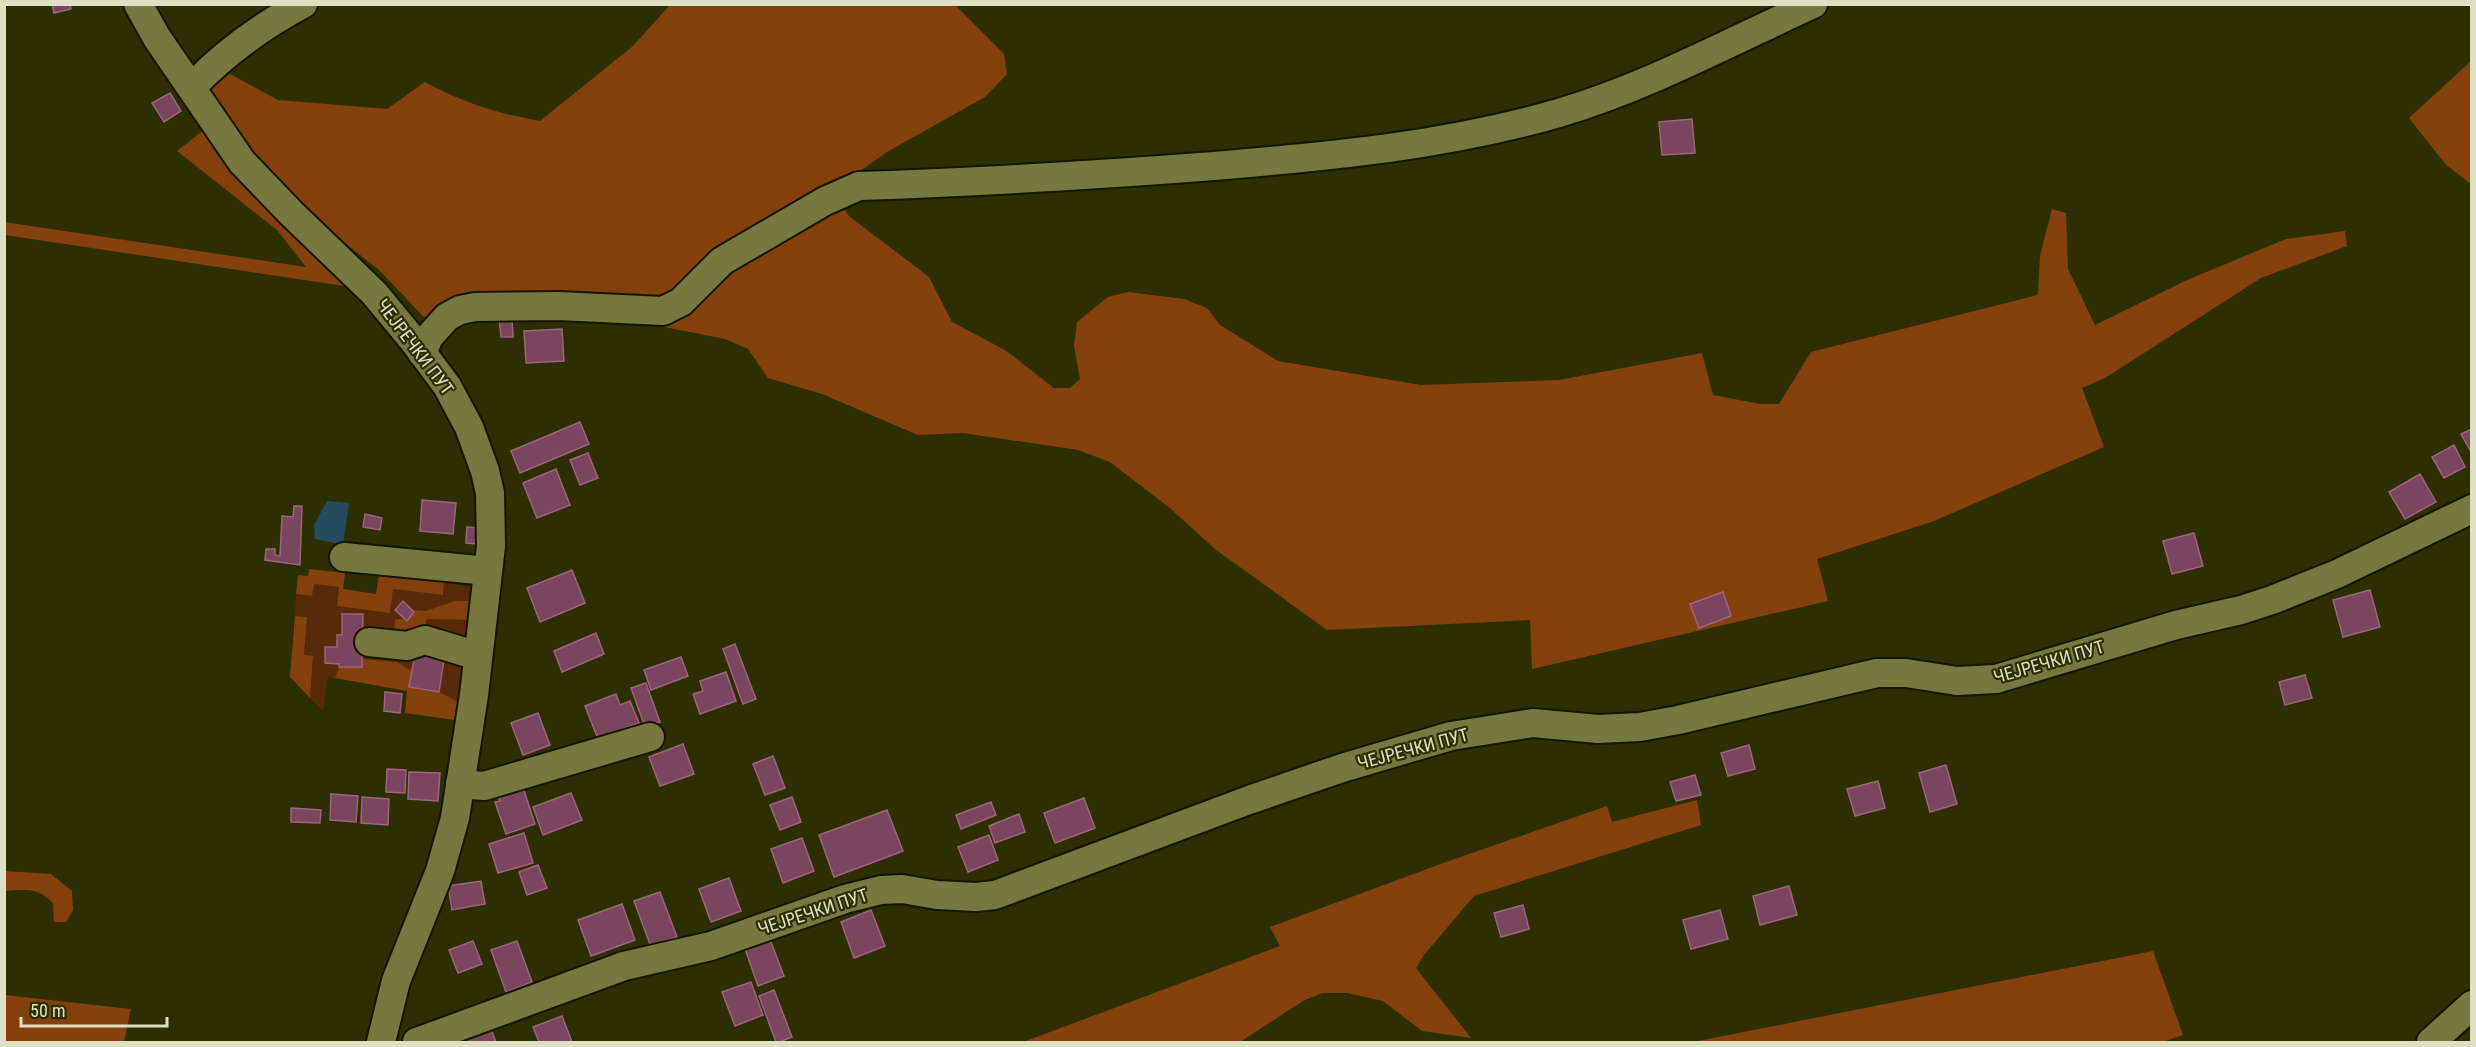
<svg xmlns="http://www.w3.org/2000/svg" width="2476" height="1047" viewBox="0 0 2476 1047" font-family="'Roboto Condensed',sans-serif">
	<rect width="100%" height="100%" fill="#2d2e01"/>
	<path fill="#582a09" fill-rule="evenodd" d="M444 582 479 589 463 704 439 692 445 653 416 648 412 671 397 662 362 659 363 614H342V635H337V647L325 648V663L339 664 335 678 328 677 323 711 310 698 313 657 304 655 307 617 295 616 296 594 312 596 313 584 339 587 337 605 390 612 393 589 442 595ZM454 601 472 620 427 619 423 635 407 620 414 612 413 610 426 611Z"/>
	<g fill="#85410d">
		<path d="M670 5H955L1004 54 1007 74 985 97 887 152 832 191 849 216 929 277 952 322 1005 350 1054 388H1070L1080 379 1074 346 1077 322 1108 297 1128 292 1184 299 1207 308 1220 325 1278 361 1421 385 1559 380 1702 353 1713 395 1760 404H1779L1811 352 2038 295 2040 256 2052 209 2066 213 2068 269 2095 325 2187 280 2286 239 2345 231 2347 246 2261 278 2105 378 2082 388 2104 447 1934 521 1817 559 1828 601 1532 669 1530 620 1327 630 1215 549 1171 509 1110 462 1078 450 963 433 918 435 822 394 768 378 748 349 725 339 624 319 465 316 440 334 379 270 311 216 255 158 208 89 230 74 278 100 387 109 425 82C461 102 499 114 540 121L633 46Z"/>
		<polygon points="2471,61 2471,184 2446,165 2409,118"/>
		<polygon points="215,121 371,290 5,235 4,222 306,267 277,230 177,151"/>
		<polygon points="309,569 345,573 343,589 376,594 379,574 444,582 443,595 393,589 390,613 337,606 339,587 314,584 312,596 296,594 298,575 308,576"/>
		<polygon points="454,601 474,601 472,620 427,619 423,635 393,639 395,620 404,618 407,620 414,613 412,610 426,611"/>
		<polygon points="295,616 307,617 304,655 313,656 310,698 290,677"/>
		<polygon points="362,659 397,662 412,671 409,687 439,692 463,704 462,721 405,713 407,691 335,678 339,667 362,667"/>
		<polygon points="1697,800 1701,825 1474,896 1424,955 1416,968 1471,1038 1422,1031 1383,1001 1347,993 1322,993 1303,1001 1240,1042 1023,1042 1280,946 1270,927 1446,862 1607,806 1612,822"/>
		<path d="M5 871 51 874 72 891 73 910 66 922H54L53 903C37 887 27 890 5 891Z"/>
		<polygon points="2153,951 2183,1035 2163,1042 1693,1042"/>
		<polygon points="5,995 131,1009 124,1042 5,1042"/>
	</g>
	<polygon fill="#244b5e" points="327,501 349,503 343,545 315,539 314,525"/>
	<g fill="#7a455e" stroke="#9c647d" stroke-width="1.5">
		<polygon points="52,4 70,4 71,9 54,13"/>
		<polygon points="170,93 181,111 164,122 152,103"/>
		<polygon points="1692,119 1695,153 1662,155 1659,122"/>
		<polygon points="499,318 512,318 513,337 501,337"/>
		<polygon points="562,329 564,361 526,363 524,331"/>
		<polygon points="580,422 589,444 520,473 511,451"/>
		<polygon points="2472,429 2472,449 2470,450 2461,434"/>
		<polygon points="2454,445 2465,467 2444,478 2432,457"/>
		<polygon points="588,453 598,478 580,485 570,460"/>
		<polygon points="556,469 570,505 537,518 523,483"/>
		<polygon points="2420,474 2436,502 2405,519 2389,492"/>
		<polygon points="422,500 456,503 453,534 420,531"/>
		<polygon points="294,506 302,506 300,565 265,560 266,549 275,549 275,555 280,556 282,516 293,517"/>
		<polygon points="365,514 382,518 380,530 363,527"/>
		<polygon points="467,527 479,528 478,544 466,543"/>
		<polygon points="2194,533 2203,566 2172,574 2163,541"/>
		<polygon points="572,570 585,603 540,622 527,588"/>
		<polygon points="2370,590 2380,627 2343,637 2333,600"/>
		<polygon points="1723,592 1731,616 1699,628 1690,604"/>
		<polygon points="403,601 414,612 407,621 395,610"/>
		<polygon points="342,614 363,614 362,667 339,667 339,664 325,663 325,647 337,647 337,635 342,635"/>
		<polygon points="596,633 604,654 562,672 554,651"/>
		<polygon points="735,644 756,699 743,704 723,649"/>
		<polygon points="416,648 445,653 439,692 409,687"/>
		<polygon points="681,657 688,676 651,690 644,670"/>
		<polygon points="726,672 736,701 700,714 693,694 703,691 700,681"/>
		<polygon points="2305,675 2312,698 2285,705 2279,682"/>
		<polygon points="646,683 660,722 645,727 631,688"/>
		<polygon points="385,692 402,694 400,713 384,711"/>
		<polygon points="616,694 620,705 630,701 639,723 598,739 585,706"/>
		<polygon points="538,713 550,745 523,755 511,723"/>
		<polygon points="683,744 694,774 660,786 649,757"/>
		<polygon points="1749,745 1755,769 1728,776 1721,753"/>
		<polygon points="773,756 785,788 765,795 753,764"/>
		<polygon points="1946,765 1957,804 1930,812 1919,773"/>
		<polygon points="387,769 406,770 405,793 386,792"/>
		<polygon points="409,772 440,773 438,801 408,799"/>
		<polygon points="1695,775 1701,795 1676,801 1670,782"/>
		<polygon points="521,781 535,824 506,834 495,802 500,801 496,789"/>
		<polygon points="1878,781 1885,808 1855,816 1847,789"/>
		<polygon points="571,793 582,820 543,835 533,807"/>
		<polygon points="331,794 358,796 356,822 330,820"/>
		<polygon points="362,797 389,799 388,825 361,823"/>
		<polygon points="792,797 801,822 780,830 770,805"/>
		<polygon points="1084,798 1095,828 1055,843 1044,813"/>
		<polygon points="991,802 996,815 961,829 956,815"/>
		<polygon points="291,808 321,810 320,823 291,822"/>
		<polygon points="887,810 903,851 834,877 819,835"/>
		<polygon points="1019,814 1025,832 995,843 989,826"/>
		<polygon points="524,833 533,863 498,873 489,844"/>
		<polygon points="989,835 998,860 968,872 958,847"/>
		<polygon points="802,838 814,871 783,883 771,849"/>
		<polygon points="538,865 547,888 527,895 519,872"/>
		<polygon points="729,878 741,911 711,922 699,889"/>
		<polygon points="481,881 485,904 452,910 448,886"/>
		<polygon points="1789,886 1797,915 1760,925 1753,896"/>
		<polygon points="660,892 677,937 651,947 634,901"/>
		<polygon points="622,904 635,940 591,956 578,920"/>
		<polygon points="1523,905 1529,929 1501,937 1494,913"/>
		<polygon points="871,910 885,946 854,958 841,922"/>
		<polygon points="1720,910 1728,939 1691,949 1683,920"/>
		<polygon points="769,937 784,976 758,986 744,946"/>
		<polygon points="473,941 482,964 458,973 449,950"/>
		<polygon points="517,941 532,982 506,992 491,950"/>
		<polygon points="751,982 763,1015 735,1026 722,992"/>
		<polygon points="774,990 792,1037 779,1042 776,1042 759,996"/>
		<polygon points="562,1016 572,1042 539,1042 533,1027"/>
		<polygon points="490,1027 496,1042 461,1042 459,1038"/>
	</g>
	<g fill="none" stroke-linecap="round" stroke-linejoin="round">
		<defs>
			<g id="minor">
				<polyline points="138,4 157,38 242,162 291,213 374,293 412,339 447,386 469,427 485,471 490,493 491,546 474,695 455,818 440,871 396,981 381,1042"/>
				<path d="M192 87C224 53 262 26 303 4"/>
				<path d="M422 353 429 337 447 317 460 310 475 307 559 306 663 311 681 302 722 261 825 201 859 186C977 182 1096 175 1214 166 1332 156 1444 146 1559 113 1647 87 1730 42 1813 4"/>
				<polyline points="344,557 488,571"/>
				<polyline points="369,642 407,646 425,640 478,656"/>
				<polyline points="460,784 484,786 650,737"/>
				<polyline points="417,1042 624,966 711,946 845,899 881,890 902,889 937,895 976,897 995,895 1249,800 1342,768 1451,736 1533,723 1598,729 1640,727 1678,720 1877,673 1906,673 1957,681 1996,679 2176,625 2241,610 2272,600 2337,574 2472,509"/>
				<polyline points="2431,1042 2472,1005"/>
			</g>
		</defs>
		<use href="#minor" stroke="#151600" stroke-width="32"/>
		<use href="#minor" stroke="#75793f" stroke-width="28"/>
	</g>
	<g text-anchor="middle" stroke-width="4.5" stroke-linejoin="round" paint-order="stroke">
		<g font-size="18" fill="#dde0c2" stroke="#2d2e01">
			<text transform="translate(415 347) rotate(53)" y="6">ЧЕЈРЕЧКИ ПУТ</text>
			<text transform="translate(2049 662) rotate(-16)" y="6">ЧЕЈРЕЧКИ ПУТ</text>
			<text transform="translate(1413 749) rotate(-15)" y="6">ЧЕЈРЕЧКИ ПУТ</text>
			<text transform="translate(813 912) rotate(-18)" y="6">ЧЕЈРЕЧКИ ПУТ</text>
		</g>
	</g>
	<rect width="2476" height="1047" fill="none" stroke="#dde0c2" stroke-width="12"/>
	<path d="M21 1017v9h146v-9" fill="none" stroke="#dde0c2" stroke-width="3"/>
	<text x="30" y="1017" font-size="18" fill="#dde0c2" stroke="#2d2e01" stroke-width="4.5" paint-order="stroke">50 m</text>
</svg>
